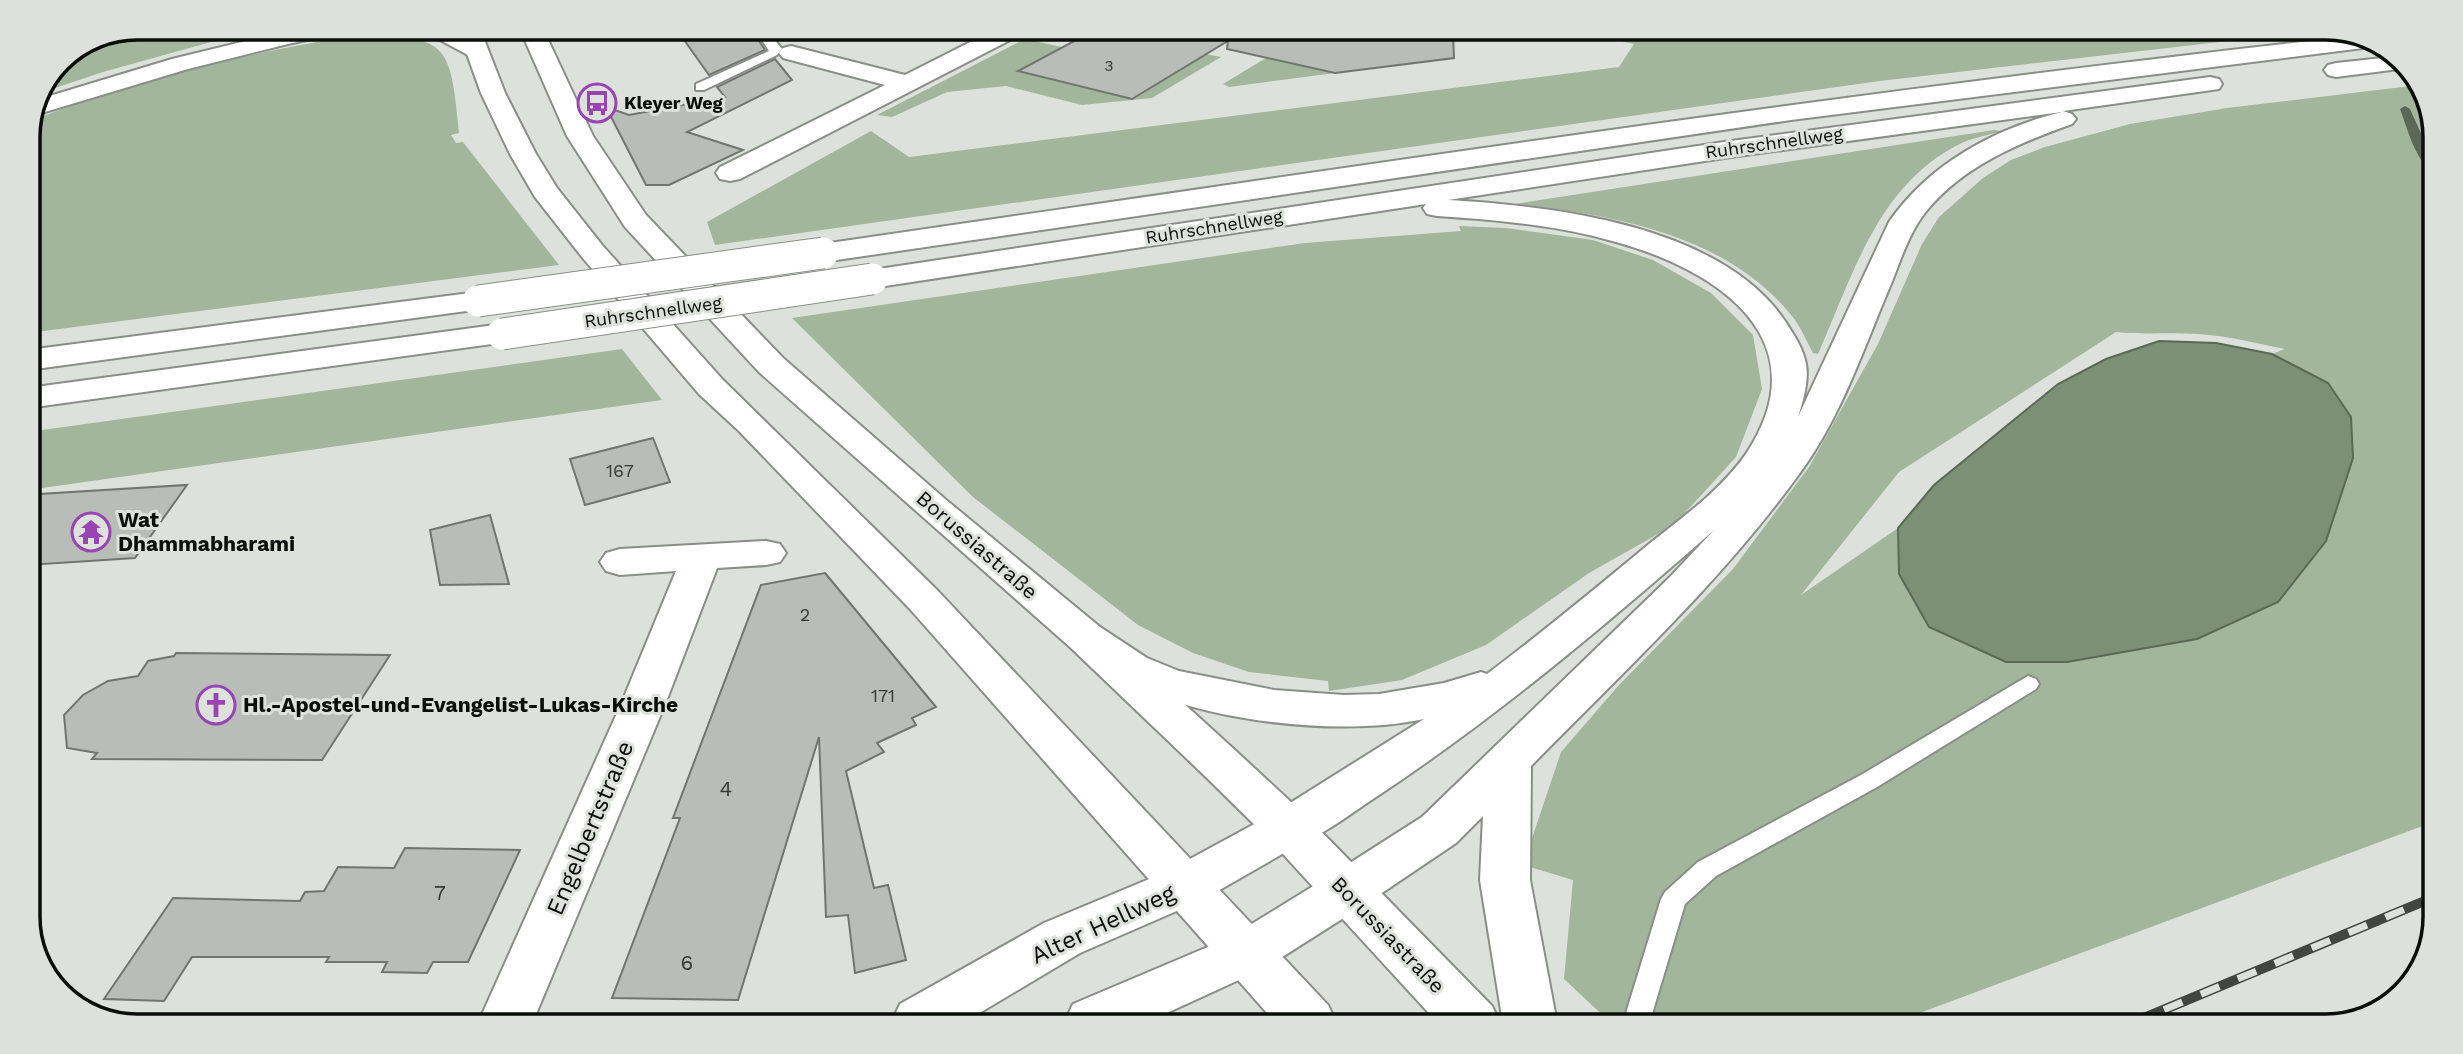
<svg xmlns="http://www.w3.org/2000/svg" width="2463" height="1054" viewBox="0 0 2463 1054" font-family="'Work Sans',sans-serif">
	<rect width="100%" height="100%" fill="#dde1db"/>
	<g fill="#a2b69b" fill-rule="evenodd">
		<polygon points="138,28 261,28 103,72 46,91 60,60"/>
		<polygon points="1586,33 1616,33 1638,38 1677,34 2272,36 1880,81 715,245 707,222 871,131 909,157 1619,67 1634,44"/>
		<path d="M353 36C448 36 450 40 459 133L451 135 456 143 463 142 559 265 28 333V131L33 120C136 81 244 53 353 36Z"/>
		<polygon points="1025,39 1062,47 1019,71 1132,99 1206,54 1221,57 1152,98 1082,105 1006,86 947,92 892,117 877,115"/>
		<polygon points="1266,58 1335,73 1229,87 1223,84"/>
		<path d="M2419 85 2435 131 2428 824 1890 1024 1611 1023 1564 979 1573 880 1523 865 1561 752 1619 685 1733 569 1809 467 1878 344 1922 244 1939 217 1983 178 2011 160 2045 147 2130 124 2227 108ZM2116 332C2144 335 2171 332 2198 334 2228 336 2256 343 2285 349L2272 354 2328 383 1899 574 1898 528 1801 595 1899 472Z"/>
		<path d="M1994 130 2001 131C1989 135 1976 137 1964 142 1879 181 1853 275 1818 354L1813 353C1807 342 1802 330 1795 320 1730 235 1614 215 1515 204Z"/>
		<polygon points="1459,226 1506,228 1593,240 1653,260 1711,293 1753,335 1762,389 1736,457 1674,525 1589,573 1486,645 1402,680 1329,691 1328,681 1249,672 1193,653 1138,625 973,497 792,318 1305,243 1461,231"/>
		<polygon points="622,349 662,400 28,490 28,432"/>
	</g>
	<polygon fill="#7c9076" stroke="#5a6956" stroke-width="2" points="2159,341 2216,343 2272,354 2328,383 2351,417 2353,458 2326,541 2278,602 2197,639 2067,662 2006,662 1929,627 1899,574 1898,528 1934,485 2058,384 2106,359"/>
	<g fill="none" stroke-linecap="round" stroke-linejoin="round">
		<path fill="#5a6956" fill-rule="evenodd" d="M2405 106 2410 109 2434 162V171C2416 164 2407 127 2400 109Z"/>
	</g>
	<g fill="#b9bdb7" stroke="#71756f" stroke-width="2">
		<polygon points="677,30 752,30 765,50 709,75"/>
		<polygon points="1091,32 1453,33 1454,58 1335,73 1227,49 1228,41 1132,99 1018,71"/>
		<polygon points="775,59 792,80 687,132 743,150 669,185 646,185 606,107 629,115 725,97 717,87"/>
		<polygon points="653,438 670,482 585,505 570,459"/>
		<polygon points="187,485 135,558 28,565 28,507 39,494"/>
		<polygon points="490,515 509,584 440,585 430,530"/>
		<polygon points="825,573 936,707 912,718 916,725 877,743 884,752 846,771 874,888 888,885 906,960 855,973 848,915 826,917 819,737 738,1000 612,998 680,818 673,818 761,585"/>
		<polygon points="176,653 390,655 322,760 92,759 97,753 67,748 64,715 83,695 108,681 138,676 148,661 174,656"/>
		<polygon points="405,848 520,850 468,962 433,962 427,973 382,972 387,962 326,962 329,957 192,957 164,1001 104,999 173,898 300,901 305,892 324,891 338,867 394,868"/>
	</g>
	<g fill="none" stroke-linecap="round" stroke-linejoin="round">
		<defs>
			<g id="service">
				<polygon points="756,30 767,30 782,49 777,55 704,90 696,90 696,84 769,51"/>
				<polygon points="2028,676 2036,679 2039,684 2036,689 1877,787 1716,876 1685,904 1649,1024 1623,1023 1661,899 1665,892 1698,862 1861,775"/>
			</g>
			<g id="minor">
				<polygon points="992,31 1021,31 1018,36 740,179 730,181 720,179 716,173 720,167 885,85 783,58 779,53 783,48 791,46 905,75"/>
				<polygon points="766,541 780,544 786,553 780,562 766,565 717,568 666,702 534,1019 480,1019 622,702 676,571 620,575 606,571 600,562 606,553 620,549"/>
			</g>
			<g id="tertiary">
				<polygon points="1288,809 1305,815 1312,828 1305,841 1202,900 1080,953 966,1021 892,1021 900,1004 1044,923 1166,872 1271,815"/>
				<polygon points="1346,871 1364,877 1371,891 1364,905 1265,968 1147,1022 1065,1021 1073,1004 1229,938 1328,877"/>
			</g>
			<g id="secondary">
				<polygon points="458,29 480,29 505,93 536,154 557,188 602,245 723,380 938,591 1328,1005 1336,1022 1275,1022 910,609 739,431 699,394 582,257 535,197 510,154 481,93"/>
				<polygon points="520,29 543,29 593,136 646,215 783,358 945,499 1100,627 1238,753 1305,815 1492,1006 1500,1023 1438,1023 1271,841 1206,777 1070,647 759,372 625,227 567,136"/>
			</g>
			<g id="motorway">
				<polygon points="295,29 389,29 386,34 378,36 316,38 288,44 188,69 35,115 43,98 172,59"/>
				<path d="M408 29C434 29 470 25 488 50L484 55H468L440 40 411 34Z"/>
				<path d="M2355 36H2367L2379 46 1791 120 823 262 812 259 808 253 812 247 823 244C1333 170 1842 92 2355 36Z"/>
				<polygon points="2392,57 2407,68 2336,77 2328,75 2324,70 2328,65 2336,63"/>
				<path d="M2210 77 2219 79 2222 84 2219 89 2063 111 2072 114 2076 119 2072 124C2019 143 1965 165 1928 209 1910 230 1901 259 1891 284 1864 347 1842 415 1802 470 1724 579 1624 671 1531 766L1530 880 1557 1023H1503L1480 880 1483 816 1456 843 1364 905 1346 911 1328 905 1321 891 1328 877 1422 817 1669 578 1714 530C1607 624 1498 716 1379 795 1355 810 1319 840 1291 845 1285 847 1278 843 1271 841L1264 828 1271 815 1424 719C1333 739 1173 719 1096 665 1084 657 1072 650 1064 637L1070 627 1085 623 1100 627 1147 658 1179 671 1274 690 1344 695 1379 694 1444 683 1481 672 1487 674C1543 632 1596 588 1649 544 1683 517 1721 490 1746 454 1822 339 1717 270 1616 242 1558 225 1497 220 1437 216L1427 214 1423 208 1426 204 872 288 861 285 857 279 861 273 872 270 1731 141ZM2062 112C1995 128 1929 164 1889 222L1798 417C1803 401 1809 381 1806 364 1803 348 1794 335 1785 321 1720 225 1554 206 1448 200L1731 157Z"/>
				<polygon points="478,292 489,294 494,301 489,308 28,370 28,350"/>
				<polygon points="502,324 513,327 518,334 513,341 28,408 28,388"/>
			</g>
		</defs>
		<use href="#service" stroke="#898e88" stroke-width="4"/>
		<use href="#minor" stroke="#898e88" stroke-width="4"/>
		<use href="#tertiary" stroke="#898e88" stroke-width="4"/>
		<use href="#secondary" stroke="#898e88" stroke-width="4"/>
		<use href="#motorway" stroke="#898e88" stroke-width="4"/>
		<use href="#service" fill="#fff" fill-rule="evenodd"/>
		<use href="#minor" fill="#fff" fill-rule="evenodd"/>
		<use href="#tertiary" fill="#fff" fill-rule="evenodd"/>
		<use href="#secondary" fill="#fff" fill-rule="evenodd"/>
		<use href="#motorway" fill="#fff" fill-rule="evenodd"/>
		<defs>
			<g id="rail">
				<polyline points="2345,1020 2392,1001"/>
				<polyline points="2127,1025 2427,900"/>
			</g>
		</defs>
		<use href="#rail" stroke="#424542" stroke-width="10"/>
		<use href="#rail" stroke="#dde1db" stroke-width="7" stroke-dasharray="20" stroke-linecap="butt"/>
		<defs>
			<g id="motorway-bridge">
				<polyline points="478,301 823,253"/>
				<polyline points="502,334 872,279"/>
			</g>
		</defs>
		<use href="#motorway-bridge" stroke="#898e88" stroke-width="33" stroke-linecap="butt"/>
		<use href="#motorway-bridge" stroke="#fff" stroke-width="31"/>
	</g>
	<defs>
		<symbol id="bus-ring" viewBox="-11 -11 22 22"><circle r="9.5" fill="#dde1db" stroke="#9844b2" stroke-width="1.5"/><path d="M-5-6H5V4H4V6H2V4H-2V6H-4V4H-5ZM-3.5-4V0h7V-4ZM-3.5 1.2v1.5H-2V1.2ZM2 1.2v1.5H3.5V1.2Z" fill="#9844b2"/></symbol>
		<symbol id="temple-ring" viewBox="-11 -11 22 22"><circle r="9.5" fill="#dde1db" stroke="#9844b2" stroke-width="1.5"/><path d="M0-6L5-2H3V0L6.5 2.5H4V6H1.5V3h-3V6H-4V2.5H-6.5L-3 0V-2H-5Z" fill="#9844b2"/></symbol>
		<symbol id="church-ring" viewBox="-11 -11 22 22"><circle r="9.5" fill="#dde1db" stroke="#9844b2" stroke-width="1.5"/><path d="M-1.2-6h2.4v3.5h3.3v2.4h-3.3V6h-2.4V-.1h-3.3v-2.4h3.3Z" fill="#9844b2"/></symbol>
	</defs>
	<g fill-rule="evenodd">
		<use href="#bus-ring" x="575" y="81" width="44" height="44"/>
		<use href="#temple-ring" x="69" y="510" width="44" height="44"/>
		<use href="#church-ring" x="194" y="683" width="44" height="44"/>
	</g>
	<g text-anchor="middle" stroke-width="6" stroke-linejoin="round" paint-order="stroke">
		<g font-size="16" fill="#363936">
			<text x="1109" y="71">3</text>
		</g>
		<g font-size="18" font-weight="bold" fill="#0b0d0b" stroke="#dde1db" text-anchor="start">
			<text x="624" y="109">Kleyer Weg</text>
		</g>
		<g font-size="18" fill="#0b0d0b" stroke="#dde1db">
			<text transform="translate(1774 143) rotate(-8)" y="6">Ruhrschnellweg</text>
			<text transform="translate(1214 227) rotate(-9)" y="6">Ruhrschnellweg</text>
			<text transform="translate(653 312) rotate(-8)" y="6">Ruhrschnellweg</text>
		</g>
		<g font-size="18" fill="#363936">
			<text x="620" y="477">167</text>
			<text x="805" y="621">2</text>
			<text x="883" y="702">171</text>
		</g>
		<g font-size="21" font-weight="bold" fill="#0b0d0b" stroke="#dde1db" text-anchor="start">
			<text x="118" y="527">Wat<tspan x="118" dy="24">Dhammabharami</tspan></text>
			<text x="243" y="712">Hl.-Apostel-und-Evangelist-Lukas-Kirche</text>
		</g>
		<g font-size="21" fill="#0b0d0b" stroke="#dde1db">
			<text transform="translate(977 545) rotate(41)" y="7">Borussiastraße</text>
			<text transform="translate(1388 935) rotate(46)" y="7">Borussiastraße</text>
		</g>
		<g font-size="21" fill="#363936">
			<text x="726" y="796">4</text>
			<text x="440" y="900">7</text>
			<text x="687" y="970">6</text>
		</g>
		<g font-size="24" fill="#0b0d0b" stroke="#dde1db">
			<text transform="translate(590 828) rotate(-67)" y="8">Engelbertstraße</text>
			<text transform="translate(1103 924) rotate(-25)" y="8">Alter Hellweg</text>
		</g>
	</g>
	<path d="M0 0H2463V1054H0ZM137 40H2326A97 97 0 0 1 2423 137V917A97 97 0 0 1 2326 1014H137A97 97 0 0 1 40 917V137A97 97 0 0 1 137 40Z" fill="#dde1db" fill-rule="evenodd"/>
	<path fill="none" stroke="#0b0d0b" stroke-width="3.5" d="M137 40H2326A97 97 0 0 1 2423 137V917A97 97 0 0 1 2326 1014H137A97 97 0 0 1 40 917V137A97 97 0 0 1 137 40Z"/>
</svg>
